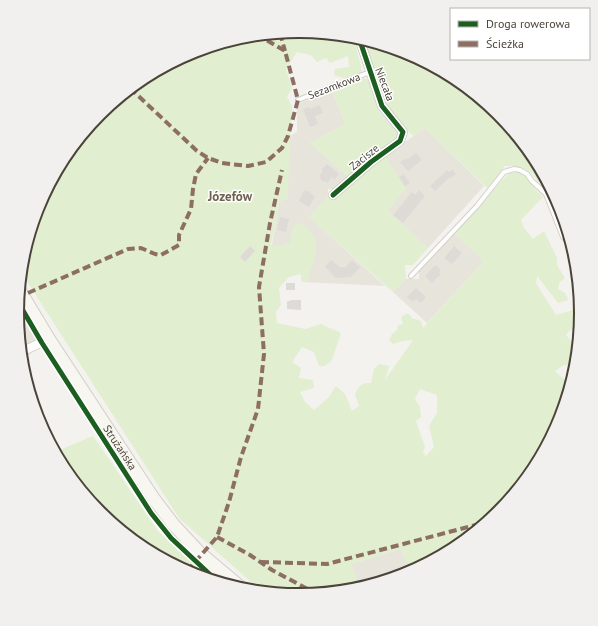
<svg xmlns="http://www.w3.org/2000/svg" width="598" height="626" viewBox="0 0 598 626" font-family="'PT Sans',sans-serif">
	<rect width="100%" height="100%" fill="#f4f2ee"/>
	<g fill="#e7e4dc">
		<polygon points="332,91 345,124 310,143 348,177 333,189 328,189 328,196 309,217 385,286 302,282 298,259 269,262 279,203 289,160 290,136 297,132 297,107 300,103"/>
		<polygon points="425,128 484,186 428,248 388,211 385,156"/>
		<polygon points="454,233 484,261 427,323 393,292 406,279 419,279 419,271"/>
		<polygon points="17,310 36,340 36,347 22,363"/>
		<polygon points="401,549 410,572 360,588 351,564"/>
	</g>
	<g fill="#e1eecf" fill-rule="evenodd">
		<path d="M299 31 353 36 361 66 362 76 349 80 334 75 335 69 349 67 348 56 330 63 326 58 317 62 311 55 297 52 286 69 292 88 287 97 292 106 289 160 288 198 279 203 271 245 279 246 289 243 291 240V233L296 223C302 224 306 226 310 231 324 247 311 265 307 282H302L301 274 289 277 279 288 281 305 276 312 277 323 305 329 321 324 341 333 332 360 325 366H319L314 352 302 347 292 362 301 368 299 378 313 380 314 388 300 392 305 402 314 410 329 397 336 386 345 394 352 411 359 406 355 394C359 385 362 383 371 383L374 369 379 364 389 366 385 380 413 340 403 341 393 344 389 340 392 334 397 330 398 325 403 324 401 317 408 313 412 318 421 321 423 328 484 261 454 233 509 173 518 172 527 177 535 189 543 197 521 220 524 228 533 239 544 231 557 258V265L565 278 559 283 558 289 565 293 568 300 558 303 537 276 536 283 556 315 573 310 580 320 579 326 569 331 566 335 571 341 579 335 576 367 564 365 555 371 568 383 572 380 559 421 533 470 498 513 455 548 410 572 401 549 351 564 360 588 354 590 299 595 261 591 179 518 21 272 22 258 39 205 65 156 100 113 143 78 191 52 244 36ZM420 389 437 395V413L429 426 434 447 426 456 423 452 425 447 416 421 421 417 420 407 415 399Z"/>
		<path d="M364 40 407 53 456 79 499 114 534 157 560 205 570 241 546 180 538 182C532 169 518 165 504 166L503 170 487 188 425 128 413 136 387 108Z"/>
		<polygon points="365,78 370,81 379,112 399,134 398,139 348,177 310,143 345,124 332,91"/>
		<polygon points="385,156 406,189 388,211 428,248 413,265 405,265 406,279 393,292 309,217 328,196 333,199 337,194"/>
		<path d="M93 436 158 531 211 580C147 560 87 512 55 452Z"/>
	</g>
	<g fill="#dedbd6">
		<polygon points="320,105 323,113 315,116 318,124 310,127 303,109 309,107 310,109"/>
		<polygon points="416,153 422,160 408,171 400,162 407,158 408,159"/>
		<polygon points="327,164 339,174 334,180 332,177 327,183 324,181 321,181 321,179 319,176 323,171 321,170"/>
		<polygon points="452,169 456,174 451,178 450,177 435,191 430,186 447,170 449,172"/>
		<polygon points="404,174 410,183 405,186 399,177"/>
		<polygon points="304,190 308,192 310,191 311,194 315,196 309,207 299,201"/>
		<polygon points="419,190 425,196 403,223 393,215 412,192 415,195"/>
		<polygon points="280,217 289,219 286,232 277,230"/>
		<polygon points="250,246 255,251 245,262 240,257"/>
		<polygon points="454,246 462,253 452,264 444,258"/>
		<polygon points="331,260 340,267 346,267 352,260 360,267 351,277 336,278 325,267"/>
		<polygon points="435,265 441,270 439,273 441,274 432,283 425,276"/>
		<rect x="286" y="283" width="9" height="7"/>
		<polygon points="416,288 426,297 421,303 416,299 413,302 407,297"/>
		<polygon points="290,300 301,300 301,310 287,309 287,301 290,301"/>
	</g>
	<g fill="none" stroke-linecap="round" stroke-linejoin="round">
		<defs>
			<g id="lane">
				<polyline points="298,100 370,72"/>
				<polyline points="411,276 477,206 504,172 514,169 520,170 527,174 532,181 546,194 563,237 572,245"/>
			</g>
			<g id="street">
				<polyline points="333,195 371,162 400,141 403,132 382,106 359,38"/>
				<polyline points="21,352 49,339"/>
			</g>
			<g id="secondary">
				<path id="s1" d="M19 289 49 339 154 499 173 524 199 552 243 589"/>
			</g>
		</defs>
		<use href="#lane" stroke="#d2d0cb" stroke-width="6"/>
		<use href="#street" stroke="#d2d0cb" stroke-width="10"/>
		<use href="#secondary" stroke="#d3cfc5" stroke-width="14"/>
		<polyline stroke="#d3d2cc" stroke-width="1.5" stroke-dasharray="2 2" stroke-linecap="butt" points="18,307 23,315"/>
		<use href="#lane" stroke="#fdfdfc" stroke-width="4"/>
		<use href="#street" stroke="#fdfdfc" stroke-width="8"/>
		<use href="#secondary" stroke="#f7f6f1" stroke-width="12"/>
		<g stroke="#8d6e63" stroke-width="4" stroke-dasharray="8 4" stroke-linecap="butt">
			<polyline points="280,33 285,51"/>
			<polyline points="130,88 197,151 208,158 222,163 248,166 266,162 282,148 288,136 298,100 285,51 258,35"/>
			<polyline points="28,293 128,249 141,248 155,254 161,255 179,245 179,235 191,209 193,189 196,174 208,158"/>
			<polyline points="217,537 250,555 272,570 315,593"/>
			<polyline points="261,562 327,564 487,522"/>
			<polyline points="187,571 217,537 229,502 241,457 258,409 264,354 259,287 270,223 282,170"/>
		</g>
		<defs>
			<g id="cycleway">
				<polyline points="333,195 371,162 400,141 403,132 382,106 359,38"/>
				<polyline points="18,302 42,343 151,513 171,538 218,582"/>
			</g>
		</defs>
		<use href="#cycleway" stroke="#fff" stroke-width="8"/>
		<use href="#cycleway" stroke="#1b5e20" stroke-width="5"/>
	</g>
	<g text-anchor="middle" stroke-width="3" stroke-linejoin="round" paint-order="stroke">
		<g font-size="11" fill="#4b4439" stroke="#fff">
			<text transform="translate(385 84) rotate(69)" y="4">Niecała</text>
			<text transform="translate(334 86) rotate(-21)" y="4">Sezamkowa</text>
			<text transform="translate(364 157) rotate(-39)" y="4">Zacisze</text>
			<text dy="4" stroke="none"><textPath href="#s1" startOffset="188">Strużańska</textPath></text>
		</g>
		<g font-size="13" font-weight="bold" fill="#6e6250" stroke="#fff">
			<text x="230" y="201">Józefów</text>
		</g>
	</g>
	<path d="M0 0H598V626H0ZM24 313a275 275 0 1 1 550 0a275 275 0 1 1-550 0Z" fill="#f1f0ef" fill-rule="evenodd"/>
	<path fill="none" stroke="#4b4439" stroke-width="2" d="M24 313a275 275 0 1 1 550 0a275 275 0 1 1-550 0Z"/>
	<rect x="450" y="8" width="140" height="52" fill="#ffffff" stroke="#b7b4b0"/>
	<rect x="458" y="21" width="20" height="6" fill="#1b5e20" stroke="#b7b4b0"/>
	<text x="486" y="28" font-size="12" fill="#4b4439">Droga rowerowa</text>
	<rect x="458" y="41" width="20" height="6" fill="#8d6e63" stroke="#b7b4b0"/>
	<text x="486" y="48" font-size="12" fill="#4b4439">Ścieżka</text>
</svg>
